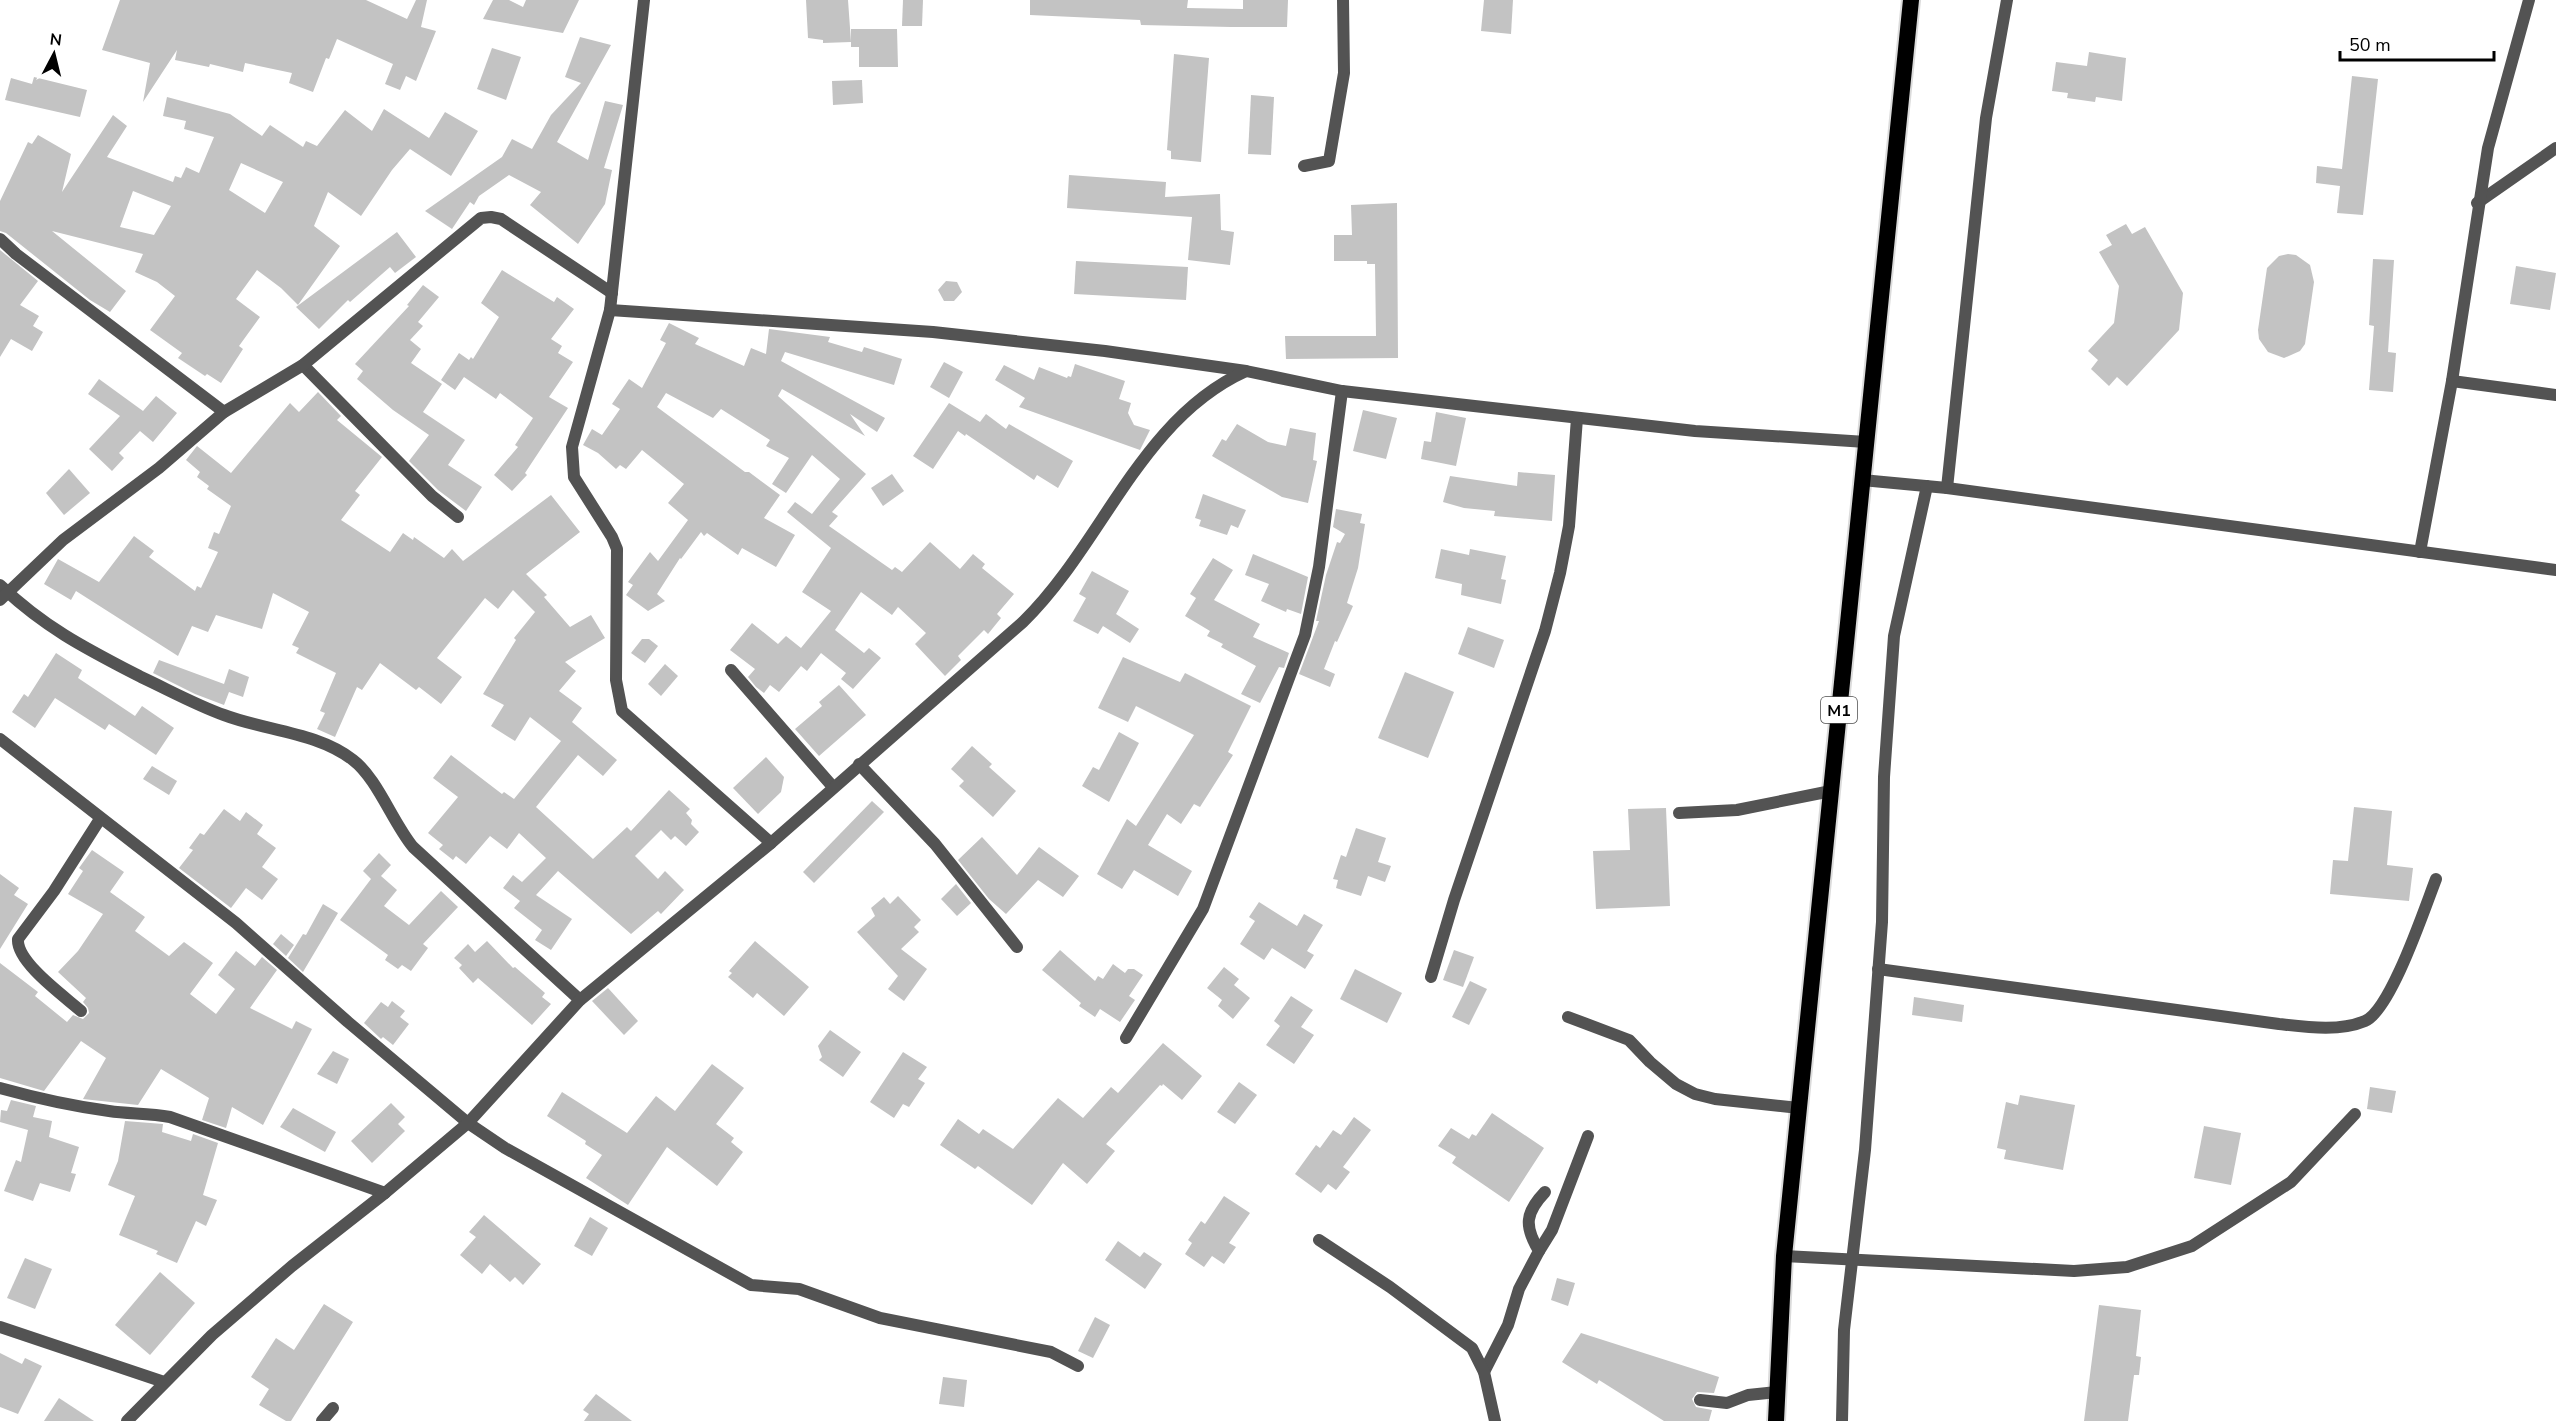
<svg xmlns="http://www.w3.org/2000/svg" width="2556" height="1421" viewBox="0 0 2556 1421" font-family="'Nunito Sans',sans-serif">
	<rect width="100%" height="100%" fill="#fff"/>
	<g fill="#c3c3c3" fill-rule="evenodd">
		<polygon points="120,0 366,0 407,19 416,0 427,0 421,27 436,31 416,81 406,76 400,90 385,84 393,64 337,39 329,59 326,58 313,92 289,83 292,73 245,63 243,72 210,64 209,67 175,60 177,50 143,102 150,63 102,50"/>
		<polygon points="493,0 509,0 523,7 526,0 579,0 563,33 483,19"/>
		<polygon points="806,0 848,0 851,42 823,43 823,40 808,38"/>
		<polygon points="903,0 923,0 922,26 902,26"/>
		<polygon points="1030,0 1188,0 1187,8 1243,9 1243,0 1288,0 1287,27 1231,27 1141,25 1140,20 1030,15"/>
		<polygon points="1484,0 1513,0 1511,34 1481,31"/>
		<polygon points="851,29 897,29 898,67 859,67 859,47 851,47"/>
		<polygon points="580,37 611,45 557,142 588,160 605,101 623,105 604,168 612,170 605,204 578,244 530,205 541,192 509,175 479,196 474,205 470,202 452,229 425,211 502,157 512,139 532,149 551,115 581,83 565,77"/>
		<polygon points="492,48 521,57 506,100 477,89"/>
		<polygon points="2089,52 2126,58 2122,101 2096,97 2095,102 2067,98 2068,93 2052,91 2056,62 2087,66"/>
		<polygon points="1174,54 1209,58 1201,162 1171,159 1171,151 1167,150"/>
		<polygon points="2352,76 2378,79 2363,215 2337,213 2340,186 2316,183 2317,166 2342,169"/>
		<polygon points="34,77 87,90 80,117 5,100 11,78 32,84"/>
		<polygon points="862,80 863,103 833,105 832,81"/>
		<polygon points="1251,95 1274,97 1271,155 1248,154"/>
		<path d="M167 97 230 114 262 136 270 125 303 147 306 141 317 146 345 110 372 131 384 109 429 138 445 112 478 131 451 176 410 149 392 170 361 216 328 192 314 226 340 246 298 305 281 288 257 270 236 299 260 317 239 346 243 349 221 383 207 374 205 376 178 358 182 353 150 330 175 296 157 282 135 272 143 254 52 231 126 291 110 312 90 300 6 233 0 231V201L28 142 32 144 38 135 71 154 62 192 113 115 127 126 107 157 173 182 175 176 181 178 186 167 199 173 214 137 184 129 186 121 163 116ZM241 163 283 182 265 213 229 190ZM133 191 171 206 154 235 120 227Z"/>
		<polygon points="1069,175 1166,182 1165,197 1220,194 1221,230 1234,232 1230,265 1188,260 1192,217 1067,208"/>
		<polygon points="1397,203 1398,358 1286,359 1285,336 1376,336 1375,264 1367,264 1367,261 1334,261 1334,235 1352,235 1351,205"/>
		<polygon points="2126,224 2132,234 2145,227 2183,293 2179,330 2127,386 2117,377 2109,386 2091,369 2098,360 2088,351 2114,323 2119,286 2099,252 2112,245 2106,235"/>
		<polygon points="397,232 416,257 395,273 390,267 350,302 348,300 319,329 296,307"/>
		<polygon points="0,250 38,281 20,305 39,316 33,326 43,332 32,351 11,339 0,357"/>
		<polygon points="2288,254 2296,255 2310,265 2314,282 2305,344 2300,351 2284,358 2268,352 2259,339 2258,330 2267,268 2279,256"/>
		<polygon points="2373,259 2394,260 2388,352 2396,353 2393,392 2369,390 2374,326 2369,325"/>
		<polygon points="1076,261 1188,267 1186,300 1074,294"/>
		<polygon points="2516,266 2556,273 2550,310 2510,304"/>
		<polygon points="502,270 554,302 557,297 574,309 551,339 562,346 558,353 573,362 549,397 568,408 525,473 527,475 512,491 494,475 518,447 515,445 533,418 500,393 496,399 464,377 455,390 441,380 459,353 469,360 471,357 473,359 499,317 481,303"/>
		<polygon points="946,281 957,282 962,292 954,301 944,301 938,290"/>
		<polygon points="423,285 439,297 418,322 423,326 410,340 421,349 411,363 442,384 423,412 465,440 448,465 482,487 466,511 438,490 409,461 429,435 393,410 357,379 363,371 355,364 409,306 407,305"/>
		<polygon points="669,323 699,338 695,344 744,366 751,348 766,354 769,329 830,337 828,342 862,352 864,347 902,359 894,385 785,352 781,361 885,418 877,432 850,414 865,436 782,389 778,396 866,474 832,512 838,516 829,526 892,570 895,567 902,572 930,542 960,569 973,554 985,564 982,568 1014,594 997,614 1001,618 988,634 984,630 958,656 961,660 945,676 915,644 926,633 898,607 892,615 861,592 835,630 864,653 869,648 881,658 853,689 841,679 846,673 821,653 807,671 801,666 779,692 770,685 764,693 756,687 748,677 755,669 730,650 752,623 778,644 786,636 801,648 831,611 802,592 831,548 787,512 795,502 812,514 840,479 812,455 786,493 772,484 789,458 766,446 770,440 721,409 713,418 666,393 657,407 745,472 749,472 780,495 764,518 795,535 776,567 742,548 738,555 707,533 704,536 701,532 681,559 680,558 657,594 665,601 648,611 626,595 633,585 628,582 650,552 658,561 688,520 668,503 684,484 642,450 626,469 620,465 616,469 598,453 583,445 592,429 602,435 620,409 612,404 629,379 642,388 666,343 660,340"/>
		<polygon points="944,362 963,372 949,398 930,387"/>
		<polygon points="1075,364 1125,381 1119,399 1131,403 1128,413 1134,425 1150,430 1140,450 1019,407 1025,398 995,380 1004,365 1034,380 1039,367 1067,378 1068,376 1071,377"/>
		<polygon points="99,379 143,411 156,396 177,413 153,442 140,431 119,453 124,458 112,471 89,449 120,416 88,394"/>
		<polygon points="318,392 341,416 337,420 382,457 355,491 360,495 341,520 390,552 403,533 413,540 414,537 444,558 452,549 463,561 551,495 580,532 526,574 547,595 544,597 570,627 591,615 605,638 565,662 576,671 559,691 582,708 572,722 617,760 603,776 578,755 536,807 593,859 627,827 631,831 669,790 690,809 686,813 692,820 691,824 699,832 686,846 675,836 671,840 661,830 635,856 658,879 665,871 684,890 661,914 658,911 631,934 558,871 536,895 572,919 551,950 535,940 542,930 514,908 520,901 503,888 513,875 522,882 546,858 519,833 507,849 490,836 466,864 456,856 453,860 439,849 443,845 428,833 458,797 433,778 451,755 502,794 504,792 514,799 561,741 530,717 515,741 491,726 504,705 483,694 516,640 514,638 535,612 513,590 498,609 485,598 437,658 462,677 441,704 419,687 416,690 380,663 362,690 357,687 335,737 317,729 325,713 320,711 336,673 296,653 299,648 292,645 309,612 273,593 262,629 216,615 208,632 192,626 178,656 76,591 71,600 44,584 58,559 99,582 134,536 154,551 149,557 195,591 197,586 201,588 218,552 208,548 214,532 219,534 231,506 207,489 209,486 197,477 200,472 186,460 197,446 231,473 290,403 299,412"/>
		<polygon points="949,403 980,422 986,414 1006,429 1009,424 1073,461 1058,488 1037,475 1034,480 966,434 965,436 958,431 933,469 913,456"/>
		<polygon points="1363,410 1397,418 1386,459 1353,451"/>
		<polygon points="1436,412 1466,418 1456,466 1421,459 1424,441 1431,442"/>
		<polygon points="1237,424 1268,442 1286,446 1290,428 1316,433 1313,460 1317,461 1308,503 1282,497 1212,456 1222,439 1226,441"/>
		<polygon points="69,469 90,493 64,515 46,493"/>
		<polygon points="1518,472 1555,475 1552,521 1494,516 1495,511 1464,508 1443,502 1450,476 1517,486"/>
		<polygon points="892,474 904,491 883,506 871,488"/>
		<polygon points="1203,494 1246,510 1238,528 1231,525 1227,535 1199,526 1201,520 1195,518"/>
		<polygon points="1336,509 1362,514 1360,523 1365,524 1358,568 1347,603 1353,606 1337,642 1335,641 1324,669 1335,674 1330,687 1299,674 1319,621 1316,621 1326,575 1337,542 1340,543 1345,534 1333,527"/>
		<polygon points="1441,549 1469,555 1470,549 1506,556 1501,579 1506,580 1501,604 1461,595 1462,584 1435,578"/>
		<polygon points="1253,554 1308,577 1301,614 1287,609 1286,612 1261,601 1269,584 1245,575"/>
		<polygon points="1213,558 1233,570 1214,600 1260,624 1253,637 1289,653 1284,668 1279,667 1278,669 1260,703 1241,694 1256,666 1221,647 1223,644 1207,636 1210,631 1185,616 1196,598 1190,594"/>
		<polygon points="1092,571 1129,591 1116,614 1139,629 1130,643 1103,626 1098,634 1073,621 1086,598 1079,594"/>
		<polygon points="1468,627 1504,640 1494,668 1458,654"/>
		<polygon points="642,639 649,639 658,646 645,663 631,653"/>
		<polygon points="56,653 82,670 78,678 135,716 142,706 174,728 156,755 109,724 105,730 55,698 35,728 12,712 24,694 28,697"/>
		<polygon points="1123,657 1180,682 1185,673 1251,706 1228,752 1233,755 1200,807 1194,804 1181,824 1167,814 1148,845 1192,871 1178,896 1134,870 1122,889 1097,874 1127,819 1136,826 1194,735 1136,706 1128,722 1098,708"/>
		<polygon points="159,660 224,684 229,669 249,677 243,697 229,692 224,705 195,694 153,673"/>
		<polygon points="665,664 678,676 661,696 648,684"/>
		<polygon points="1405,672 1454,692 1428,758 1378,738"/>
		<polygon points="839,685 866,715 819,756 795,729 822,706 819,702"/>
		<polygon points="1119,732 1139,743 1109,802 1082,786 1093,767 1099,770"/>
		<polygon points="972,746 992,764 989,767 1016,791 993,817 959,786 964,781 951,769"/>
		<polygon points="766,757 784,777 781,792 758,814 733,788"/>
		<polygon points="152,766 177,781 169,795 143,779"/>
		<polygon points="872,801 884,812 814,883 803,872"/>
		<polygon points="2354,807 2392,811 2387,865 2413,868 2409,901 2330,894 2333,860 2348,861"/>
		<polygon points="1666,808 1670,906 1596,909 1593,851 1630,850 1628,809"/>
		<polygon points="224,809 240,821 246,812 263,825 257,834 276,848 262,867 278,879 262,900 246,888 231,908 179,868 193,850 189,848 200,833 204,835"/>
		<polygon points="1356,828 1386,838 1378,862 1391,866 1385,882 1368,876 1361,896 1336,888 1338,880 1333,879 1341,855 1346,857"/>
		<polygon points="982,837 1017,875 1039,847 1079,876 1063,897 1038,880 1006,914 989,899 958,860"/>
		<polygon points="92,850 124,872 110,892 145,917 135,931 169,956 184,942 213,963 190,994 216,1014 235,989 218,975 236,951 255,966 262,957 277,970 250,1008 292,1029 296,1021 312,1029 263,1125 232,1107 226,1128 202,1120 209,1098 161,1069 138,1105 83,1099 106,1058 81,1041 44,1091 0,1078 0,963 38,992 35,996 67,1022 73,1015 83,1019 89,1013 88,1008 83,1002 86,998 58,972 78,951 103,914 68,894 83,871 79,868"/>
		<polygon points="379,853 391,865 381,876 397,890 384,906 409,925 441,891 458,907 423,944 428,948 411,971 402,965 398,969 385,960 388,955 340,920 371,879 363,871"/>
		<polygon points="0,874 19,888 14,895 28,904 0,949"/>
		<polygon points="956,884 971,903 957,916 941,899"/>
		<polygon points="898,896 921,920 914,927 919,932 901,949 927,969 904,1001 888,989 898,976 857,932 875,916 871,908 884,897 890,904"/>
		<polygon points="1259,902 1297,926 1304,914 1323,925 1307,951 1314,955 1305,969 1272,948 1264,960 1240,944 1255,921 1249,917"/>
		<polygon points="323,904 338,913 303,972 288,958 303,934 306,935"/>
		<polygon points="281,934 294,945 286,956 273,944"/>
		<polygon points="487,941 513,968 515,967 545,993 542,997 551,1004 532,1025 478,978 473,983 459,968 462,965 454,958 468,944 475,952"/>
		<polygon points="755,941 809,987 784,1016 757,993 753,998 728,977 732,973 729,971"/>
		<polygon points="1060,950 1095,981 1098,976 1103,979 1113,964 1125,973 1128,969 1134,969 1143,975 1129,996 1135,1000 1120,1022 1100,1009 1095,1017 1079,1006 1081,1003 1042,970"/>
		<polygon points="1454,950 1474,957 1463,987 1443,980"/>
		<polygon points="1224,967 1239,979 1234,985 1250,998 1233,1019 1218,1006 1222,1000 1207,988"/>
		<polygon points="1355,969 1402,993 1387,1023 1340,999"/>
		<polygon points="1470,981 1487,989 1469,1025 1452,1017"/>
		<polygon points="608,988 638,1021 624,1035 592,1001"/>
		<polygon points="1291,996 1313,1010 1301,1027 1314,1035 1294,1064 1266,1045 1280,1026 1274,1021"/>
		<polygon points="1914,997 1964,1005 1962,1022 1912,1015"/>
		<polygon points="392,1001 405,1011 400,1017 409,1024 393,1045 383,1037 381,1039 364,1023 381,1002 388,1007"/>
		<polygon points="830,1030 861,1052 843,1077 819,1060 822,1057 818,1046"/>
		<polygon points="1163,1043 1202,1076 1182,1100 1163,1084 1162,1086 1160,1085 1106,1144 1115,1151 1087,1184 1063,1163 1032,1205 978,1166 975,1169 940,1145 958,1119 979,1134 983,1129 1013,1149 1058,1098 1083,1118 1111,1087 1118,1093"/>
		<polygon points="333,1051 349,1059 337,1084 317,1074"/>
		<polygon points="903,1052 927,1067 918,1079 925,1083 909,1107 903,1104 894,1118 870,1102"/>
		<polygon points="712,1064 744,1088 716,1124 734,1138 731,1142 743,1152 717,1186 667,1147 628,1205 586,1178 602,1155 585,1144 586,1141 547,1116 562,1092 627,1133 656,1096 675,1111"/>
		<polygon points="1239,1082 1257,1095 1235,1124 1217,1112"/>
		<polygon points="2370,1087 2396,1091 2392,1113 2367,1109"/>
		<polygon points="2020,1095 2075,1105 2063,1170 2004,1159 2006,1150 1997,1148 2006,1102 2018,1105"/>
		<polygon points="11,1100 36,1106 33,1117 52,1121 49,1137 79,1147 71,1173 76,1174 70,1192 40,1183 33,1201 4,1191 16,1160 21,1162 28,1130 0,1122 1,1110 7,1111"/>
		<polygon points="391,1103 405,1117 398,1124 405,1131 372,1163 351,1141"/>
		<polygon points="293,1108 336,1132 325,1152 280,1127"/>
		<polygon points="1492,1113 1544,1148 1509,1202 1452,1163 1456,1157 1438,1146 1451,1128 1469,1139 1472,1134 1476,1136"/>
		<polygon points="1354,1117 1371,1130 1343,1167 1350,1172 1336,1190 1328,1184 1321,1193 1295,1174 1316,1145 1320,1148 1333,1130 1341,1135"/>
		<polygon points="125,1121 163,1124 162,1132 191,1141 193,1134 218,1143 203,1195 217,1200 206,1226 196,1221 177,1263 156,1254 158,1251 119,1235 135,1196 108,1185 118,1161"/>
		<polygon points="2204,1126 2241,1133 2231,1185 2194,1178"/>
		<polygon points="1224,1196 1250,1213 1229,1243 1236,1247 1224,1264 1212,1256 1204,1267 1185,1254 1192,1243 1188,1240 1201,1221 1205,1224"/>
		<polygon points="484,1215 541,1264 523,1285 515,1277 510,1282 490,1264 482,1274 460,1255 476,1237 469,1232"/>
		<polygon points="590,1217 608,1228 592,1256 574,1246"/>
		<polygon points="1118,1241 1140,1257 1144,1252 1162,1264 1145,1289 1105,1260"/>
		<polygon points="25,1258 52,1269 35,1309 7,1298"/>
		<polygon points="160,1272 195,1303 150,1355 115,1325"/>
		<polygon points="1557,1278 1575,1283 1568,1306 1551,1300"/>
		<polygon points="324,1304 353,1322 291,1421 286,1421 259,1405 269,1389 251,1377 276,1338 294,1350"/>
		<polygon points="2099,1305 2141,1310 2136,1356 2141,1357 2139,1375 2134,1375 2128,1421 2084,1421"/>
		<polygon points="1095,1317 1110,1325 1093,1358 1078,1351"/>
		<polygon points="1581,1333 1719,1377 1714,1393 1697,1392 1692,1399 1696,1407 1712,1410 1709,1421 1664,1421 1599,1380 1597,1384 1562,1362"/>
		<polygon points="0,1353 22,1364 25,1358 42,1366 18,1414 0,1407"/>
		<polygon points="943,1377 967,1380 964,1407 939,1404"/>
		<polygon points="596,1394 632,1421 584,1421 589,1414 583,1410"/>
		<polygon points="59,1398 94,1421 44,1421"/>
	</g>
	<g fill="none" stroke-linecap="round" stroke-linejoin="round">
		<defs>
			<polyline id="trunk" points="1776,1421 1784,1256 1911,0"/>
		</defs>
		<use href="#trunk" stroke="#dbdbdb" stroke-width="20"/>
		<g stroke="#535353" stroke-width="12">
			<polyline points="2452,381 2556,395"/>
			<polyline points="1679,813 1737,810 1831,791"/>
			<path d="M1878 969 2279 1024C2306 1027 2339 1032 2365 1021 2391 1010 2425 907 2436 879"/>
			<polyline points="1568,1017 1629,1040 1650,1062 1676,1084 1695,1094 1715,1099 1799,1108"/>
			<polyline points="1539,1251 1552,1230 1588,1136"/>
			<polyline points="1784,1256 2074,1271 2127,1267 2192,1246 2291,1182 2355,1114"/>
			<path d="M1484 1372 1508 1325 1519 1289 1539 1251C1524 1226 1525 1213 1545 1192"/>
			<polyline points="1700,1400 1727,1403 1748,1395 1777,1392"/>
			<polyline points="322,1421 333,1408"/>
		</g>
		<g stroke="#535353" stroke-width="12">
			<polyline points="644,0 610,310 572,447 574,477 612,537 617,549 616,680 622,711 771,843"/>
			<polyline points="1304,166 1329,161 1344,73 1343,0"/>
			<polyline points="2477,203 2556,148"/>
			<polyline points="0,239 16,254 224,412"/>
			<polyline points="610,310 933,332 1105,351 1246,371 1342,391 1695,431 1866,442"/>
			<polyline points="303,365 432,496 458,517"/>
			<polyline points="1862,480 1947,488 2556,570"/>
			<polyline points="1947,488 1986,118 2007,0"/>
			<polyline points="2420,552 2452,381 2488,148 2529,0"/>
			<path d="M0 585C45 628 87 649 141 677 169 690 196 705 224 715 266 731 317 732 353 760 377 778 393 823 413 847L580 1000"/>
			<polyline points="0,600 63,540 159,468 224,412 303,365 481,218 491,217 501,219 612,293"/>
			<polyline points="731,670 833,787"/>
			<polyline points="0,739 236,923 348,1022 468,1123 505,1148 751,1285 799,1289 880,1318 1051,1352 1078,1366"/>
			<polyline points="859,764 935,844 1017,947"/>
			<polyline points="1431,977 1454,900 1545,631 1560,573 1569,526 1577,418"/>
			<path d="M81 1011C64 996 16 962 18 939L54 891 100 819"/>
			<polyline points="1126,1038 1203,909 1305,635 1319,567 1342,391"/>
			<path d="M0 1088C36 1098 72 1106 109 1111 129 1114 149 1113 170 1117L385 1193"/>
			<polyline points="1319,1240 1390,1287 1472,1348 1484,1372 1495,1421"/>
			<polyline points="0,1327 164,1382"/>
			<path d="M127 1421 212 1335 292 1266 385 1193 468 1123 580 1000 771 843 1023 622C1103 544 1140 419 1246 371"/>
			<polyline points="1842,1421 1844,1330 1865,1150 1882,922 1884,777 1894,636 1927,486"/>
		</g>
		<use href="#trunk" stroke="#000" stroke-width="16"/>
	</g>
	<g text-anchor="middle" stroke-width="5" stroke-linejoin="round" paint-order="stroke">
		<rect fill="#fff" stroke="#4c4c4c" stroke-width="1.5" x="1821" y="697" width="36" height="26" rx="4.5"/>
		<g font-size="16" font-weight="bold" fill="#000">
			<text x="1839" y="716">M1</text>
		</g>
	</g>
	<g transform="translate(54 54) rotate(7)" stroke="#ffffff" stroke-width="4.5" paint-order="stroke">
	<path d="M0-4.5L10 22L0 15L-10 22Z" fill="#000000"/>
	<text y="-9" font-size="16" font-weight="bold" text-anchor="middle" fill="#000000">N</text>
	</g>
	<path d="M2340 51v9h154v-9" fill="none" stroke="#000000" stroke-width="3"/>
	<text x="2349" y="51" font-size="18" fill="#000000" stroke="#ffffff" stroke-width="4.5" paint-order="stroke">50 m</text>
</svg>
